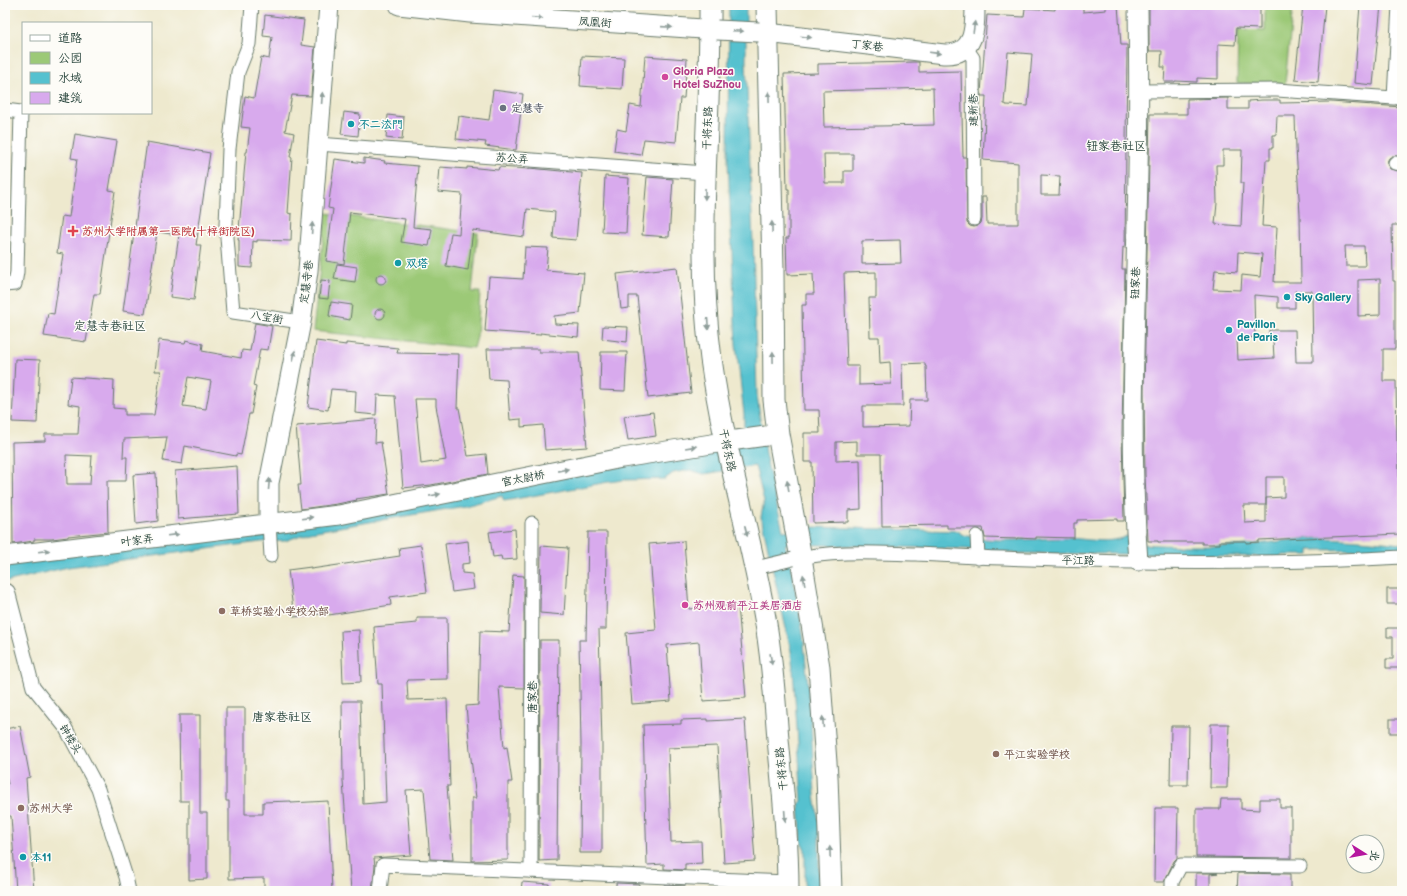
<svg xmlns="http://www.w3.org/2000/svg" width="1407" height="896" viewBox="0 0 1407 896" font-family="'Balsamiq Sans','LXGW WenKai TC',sans-serif">
	<rect width="100%" height="100%" fill="#fdfcf7"/>
	<filter id="ink" filterUnits="userSpaceOnUse"><feTurbulence type="fractalNoise" baseFrequency=".025" numOctaves="2"/><feDisplacementMap in="SourceGraphic" scale="8" xChannelSelector="R" yChannelSelector="G"/><feConvolveMatrix kernelMatrix="1 2 1 2 8 2 1 2 1" color-interpolation-filters="sRGB"/></filter>
	<filter id="wash" filterUnits="userSpaceOnUse"><feTurbulence type="fractalNoise" baseFrequency=".012" numOctaves="4" result="noise"/><feDisplacementMap in="SourceGraphic" scale="16" xChannelSelector="R" yChannelSelector="G"/><feGaussianBlur stdDeviation="0.9" result="paint"/><feColorMatrix in="noise" values="0 0 0 0 0 0 0 0 0 0 0 0 0 0 0 0 0 1.4 0 .05"/><feComposite in="paint" operator="in"/></filter>
	<g filter="url(#wash)">
		<rect width="100%" height="100%" fill="#eee9ce"/>
		<g fill="#9cc977" stroke="#5e8356">
			<polygon points="1265,5 1293,5 1285,84 1237,83 1238,30 1265,31"/>
			<polygon points="326,213 478,233 472,292 480,292 477,337 474,348 313,331"/>
		</g>
		<path fill="#55c1cf" stroke="#3a7f82" d="M729 5H746V61L753 244 757 395 765 454 783 531 811 527 959 531 961 534C996 545 1032 538 1068 538 1088 539 1111 545 1129 535L1133 544C1166 545 1199 547 1231 546 1262 545 1292 538 1323 538 1349 539 1376 541 1402 544V549L1309 550V555H1282L1281 557 1130 554 1003 553 967 549 935 548 785 544 792 572 803 633 810 706 815 795 819 823V891H805V849L802 845 799 804 802 801 793 669 791 651 761 517 764 501 755 466 704 474 690 470 673 473 665 479 623 480 608 482 504 501 502 496 465 506 310 532 285 541 261 542 68 567 5 582V561L665 460C676 461 688 464 696 455L744 439V414L736 344 728 161Z"/>
		<g id="blocks">
			<g fill="#d8aaed" fill-rule="evenodd">
				<path d="M1106 5H1118L1121 45H1127L1125 248 1123 247 1122 269H1125L1122 433 1124 521H1117V519L1077 520V523H1074V538L1036 537V539L1017 538V539L985 538 983 528H947V525L882 526 881 454H857V441L836 442V461L860 460 861 509 848 510V522L813 523 812 462H804V433H820L819 410H804L802 305H806V294H814L813 274 787 275 786 238H789V189H787L784 74 818 73V64L915 62H919V72L961 71 963 157H966L967 223 970 226 974 227 978 226 981 223 982 219V197H986L987 224H1018V163L983 160 986 96H981V93L987 15 1024 17 1025 8 1055 10V7L1083 8V12L1106 10ZM1008 52 1032 54 1028 106 1006 105V104H1004ZM933 88 934 125 824 127 823 91ZM824 154H853V171H844V183H825ZM1041 175 1060 176 1059 195H1041ZM900 240 901 263 862 264V241ZM876 272V298H869L870 337H879L880 363 890 362 891 384 859 385V366H847L844 273ZM925 363V366H926L927 400H910L909 426 863 427V406H903L902 364Z"/>
				<polygon points="1149,5 1260,5 1260,29 1236,28 1235,45 1218,44 1218,79 1197,78 1197,82 1175,81 1175,82 1164,82 1165,67 1161,67 1162,51 1149,51"/>
				<polygon points="1303,5 1325,5 1318,82 1295,80"/>
				<polygon points="1360,5 1381,5 1373,85 1354,83"/>
				<polygon points="265,15 304,20 301,45 315,47 311,96 292,95 285,131 294,133 290,157 292,157 288,213 292,214 291,241 257,240 257,242 253,241 252,268 239,267 239,240 238,240 246,152 247,152 250,128 241,127 245,96 254,98 261,57 269,59 272,37 263,36"/>
				<polygon points="582,56 624,58 622,89 580,86"/>
				<polygon points="645,56 687,59 684,98 680,98 676,142 644,139 641,155 614,151 617,129 626,131 630,105 641,107"/>
				<polygon points="493,90 523,94 516,150 485,146 486,142 456,139 459,116 489,120"/>
				<path d="M1228 98V109H1248V101L1262 100H1280V103L1331 102 1402 107V156H1392L1389 158 1387 162 1388 166 1390 169 1402 172V225H1392L1393 281H1395V349H1383V381H1396L1397 441H1398L1401 534 1259 540V542L1246 543V541H1220V544H1202V542H1158V541H1148L1145 475 1144 390 1150 114H1187V99ZM1277 116H1295L1296 148 1300 214 1301 282H1274L1277 227 1262 226 1266 160H1270V148H1273V135H1276ZM1223 150H1242L1241 183H1243L1241 226 1215 224 1217 203 1216 165H1223ZM1345 246H1364L1365 266H1346ZM1238 252 1262 254 1260 277 1242 275 1241 290 1213 289 1215 270 1237 272ZM1380 279V315L1358 316V280ZM1295 291H1312L1313 362H1296L1295 330H1269V340H1273L1274 358 1238 360 1237 339 1255 337 1254 295 1278 297V308H1295ZM1266 477H1284V497L1266 498V522L1245 523 1244 505H1266Z"/>
				<polygon points="344,112 360,114 358,136 341,134"/>
				<polygon points="388,115 404,117 402,140 386,138"/>
				<polygon points="75,134 117,141 109,190 115,191 100,294 94,294 86,342 44,336 48,313 54,314 63,254 57,253 62,216 69,217 77,159 71,158"/>
				<polygon points="147,142 210,153 196,245 201,245 194,300 170,297 179,235 157,232 145,314 123,311"/>
				<polygon points="364,158 385,161 384,163 418,166 413,227 432,229 429,246 401,242 405,219 350,212 344,264 326,261 333,209 328,208 335,159 364,163"/>
				<polygon points="440,167 467,169 467,167 498,170 499,167 529,169 529,168 582,173 576,240 553,238 555,212 527,209 524,237 473,230 468,270 446,266 451,233 459,234 462,194 438,192"/>
				<polygon points="605,176 629,178 626,233 602,232"/>
				<polygon points="647,177 673,179 669,237 642,235"/>
				<polygon points="525,247 548,248 546,270 584,273 580,313 554,316 555,324 579,325 578,337 540,333 540,335 485,331 489,277 523,279"/>
				<polygon points="337,264 357,267 355,282 334,279"/>
				<polygon points="677,267 691,393 648,398 637,296 629,296 629,308 621,309 617,274"/>
				<circle cx="381" cy="279" r="5"/>
				<polygon points="321,280 330,281 328,299 319,298"/>
				<polygon points="331,302 352,305 350,320 329,316"/>
				<circle cx="380" cy="314" r="5"/>
				<path d="M255 323 272 326 268 350 260 349 253 386 256 387 251 414H249L241 455 236 454V456L185 446 182 464 163 461 167 437 124 439 123 457H127L126 481H107L108 532 68 536V537L52 539H34V541L13 544 12 442 45 441V434H78L80 406 68 404 71 377 114 380 113 408 125 409V415H154L161 371H155L159 340 185 343 186 340 203 344 202 351 241 358 242 350 250 351ZM188 377 211 381 206 409 183 406ZM66 455 92 456 90 484H67Z"/>
				<polygon points="603,326 628,327 627,342 602,339"/>
				<path d="M316 341 346 345V343L398 348 397 353 459 354 457 408H459L468 456 486 454 488 474 431 485 403 488 395 396 377 395 376 415 355 413 356 391 331 389 328 410 308 407ZM415 399H436V406L446 460 421 464Z"/>
				<polygon points="487,349 539,349 539,352 579,352 587,447 545,450 543,425 521,427 521,419 510,420 507,380 489,379"/>
				<polygon points="601,352 627,352 625,391 600,390"/>
				<polygon points="15,359 40,360 37,423 12,422"/>
				<polygon points="653,412 656,436 628,440 624,416"/>
				<polygon points="376,419 375,443 381,442 389,494 356,499 357,500 337,504 301,509 298,485 301,485 296,426"/>
				<polygon points="237,466 239,514 178,519 175,471"/>
				<polygon points="156,473 158,521 136,524 133,475"/>
				<polygon points="515,529 517,559 502,560 501,556 493,557 489,532"/>
				<polygon points="588,532 607,532 606,629 599,629 602,744 602,853 580,853 581,744 579,640 586,640"/>
				<polygon points="468,541 470,563 462,564 462,573 472,574 474,589 452,592 445,544"/>
				<polygon points="684,541 689,609 738,605 746,698 703,701 699,642 667,645 671,701 632,704 626,633 656,630 649,544"/>
				<polygon points="421,545 427,592 390,597 391,605 329,615 329,613 294,617 288,570 311,567 311,569 400,556 399,548"/>
				<polygon points="541,546 568,548 564,615 540,613"/>
				<polygon points="513,575 524,576 524,688 499,687 504,748 507,747 512,782 508,782 508,860 472,861 472,798 476,798 470,751 466,706 478,705 480,631 509,632"/>
				<rect x="1387" y="589" width="15" height="15"/>
				<polygon points="417,618 447,618 448,679 408,680 408,681 407,682 408,700 447,699 450,786 447,786 453,860 430,859 424,789 406,790 411,855 374,858 375,866 372,890 351,891 343,781 342,701 360,701 363,804 386,802 382,684 378,684 374,627 417,623"/>
				<polygon points="1387,628 1402,628 1402,668 1386,668 1386,659 1393,659 1393,637 1387,637"/>
				<polygon points="359,630 361,682 343,683 341,631"/>
				<polygon points="540,640 559,640 557,860 539,861"/>
				<polygon points="226,708 245,708 245,814 263,814 263,802 291,801 291,803 328,801 332,891 264,891 264,878 229,879 229,801 226,801"/>
				<polygon points="179,715 200,715 200,813 207,813 207,879 189,880 189,801 180,801"/>
				<polygon points="708,719 708,721 745,719 755,861 724,863 717,746 668,748 671,842 701,841 702,863 685,864 685,870 664,869 664,864 647,865 643,725 681,724 681,720"/>
				<rect x="1390" y="719" width="12" height="14"/>
				<polygon points="1211,724 1229,724 1227,788 1210,788"/>
				<polygon points="20,726 30,777 26,778 34,891 16,891 11,816 5,816 5,784 8,784 5,770 5,729"/>
				<polygon points="1171,726 1189,726 1188,785 1170,785"/>
				<polygon points="1221,799 1241,799 1241,809 1260,810 1260,799 1280,799 1280,808 1291,808 1291,858 1196,857 1196,809 1220,809"/>
				<polygon points="1155,808 1178,808 1177,858 1174,861 1164,882 1154,882"/>
				<polygon points="1196,873 1218,873 1210,874 1210,891 1196,891"/>
				<polygon points="1238,873 1290,874 1290,891 1237,891"/>
				<polygon points="522,882 549,884 549,891 521,891"/>
				<polygon points="616,883 639,884 638,891 616,891"/>
				<polygon points="664,885 685,886 685,891 664,889"/>
			</g>
		</g>
	</g>
	<g filter="url(#ink)">
		<use href="#blocks" fill-opacity="0" stroke="#67796a" stroke-width="1"/>
		<g fill="none" stroke-linecap="round" stroke-linejoin="round">
			<defs>
				<g id="street">
					<polyline points="252,5 249,44 238,72 229,149 226,225 233,312 301,322"/>
					<polyline points="966,48 973,58 974,219"/>
					<polyline points="1139,91 1277,90 1394,98 1399,5"/>
					<polyline points="5,110 21,112 17,272 15,284 5,285"/>
					<polyline points="318,144 705,173"/>
					<polyline points="1395,163 1402,164"/>
					<polyline points="269,523 271,556"/>
					<polyline points="977,536 978,558"/>
					<path d="M794 559C834 550 875 553 916 554 954 556 991 558 1029 559 1153 564 1278 564 1402 557"/>
					<polyline points="8,591 33,687 65,727 98,789 126,877 129,891"/>
					<polyline points="531,871 532,523"/>
					<polyline points="380,891 383,865 788,882"/>
					<polyline points="1172,891 1172,882 1181,865 1300,866"/>
				</g>
				<g id="secondary">
					<polyline points="399,5 470,13 717,30"/>
					<path d="M1138 5C1139 77 1139 148 1137 220 1135 333 1129 447 1138 561"/>
					<path d="M759 32 944 54C975 55 975 29 975 5"/>
					<polyline points="269,523 269,483 301,322 308,271 329,5"/>
					<polyline points="5,556 339,515 622,458 737,440"/>
				</g>
				<g id="primary">
					<path d="M710 5C711 123 695 242 711 359 723 447 750 531 765 618 772 658 775 698 778 739 783 790 788 840 788 891"/>
					<polyline points="767,5 773,270 774,400 778,434 801,558 819,667 827,776 831,891"/>
				</g>
			</defs>
			<use href="#street" stroke="#67796a" stroke-width="15"/>
			<use href="#secondary" stroke="#67796a" stroke-width="21"/>
			<use href="#primary" stroke="#67796a" stroke-width="23"/>
			<use href="#street" stroke="#fff" stroke-width="13"/>
			<use href="#secondary" stroke="#fff" stroke-width="19"/>
			<use href="#primary" stroke="#fff" stroke-width="21"/>
			<defs>
				<polyline id="street-bridge" points="764,566 793,559"/>
				<g id="secondary-bridge">
					<polyline points="717,30 759,32"/>
					<polyline points="737,440 766,436"/>
				</g>
			</defs>
			<use href="#street-bridge" stroke="#67796a" stroke-width="15" stroke-linecap="butt"/>
			<use href="#secondary-bridge" stroke="#67796a" stroke-width="21" stroke-linecap="butt"/>
			<use href="#street-bridge" stroke="#fff" stroke-width="13"/>
			<use href="#secondary-bridge" stroke="#fff" stroke-width="19"/>
		</g>
		<defs><path id="oneway-solid" d="M-6-.8H1V-3.2L6.5 0L1 3.2V.8H-6Z"/></defs>
		<g fill="#8f9e9a">
			<use href="#oneway-solid" transform="translate(537 18) rotate(4)"/>
			<use href="#oneway-solid" transform="translate(667 27) rotate(4)"/>
			<use href="#oneway-solid" transform="translate(974 27) rotate(-82)"/>
			<use href="#oneway-solid" transform="translate(738 31) rotate(3)"/>
			<use href="#oneway-solid" transform="translate(806 37) rotate(7)"/>
			<use href="#oneway-solid" transform="translate(935 53) rotate(7)"/>
			<use href="#oneway-solid" transform="translate(769 97) rotate(-91)"/>
			<use href="#oneway-solid" transform="translate(322 98) rotate(-86)"/>
			<use href="#oneway-solid" transform="translate(705 194) rotate(91)"/>
			<use href="#oneway-solid" transform="translate(772 227) rotate(-91)"/>
			<use href="#oneway-solid" transform="translate(312 228) rotate(-86)"/>
			<use href="#oneway-solid" transform="translate(708 324) rotate(85)"/>
			<use href="#oneway-solid" transform="translate(294 356) rotate(-79)"/>
			<use href="#oneway-solid" transform="translate(773 357) rotate(-91)"/>
			<use href="#oneway-solid" transform="translate(691 447) rotate(-9)"/>
			<use href="#oneway-solid" transform="translate(563 470) rotate(-11)"/>
			<use href="#oneway-solid" transform="translate(269 484) rotate(-85)"/>
			<use href="#oneway-solid" transform="translate(788 486) rotate(-100)"/>
			<use href="#oneway-solid" transform="translate(435 495) rotate(-11)"/>
			<use href="#oneway-solid" transform="translate(308 518) rotate(-7)"/>
			<use href="#oneway-solid" transform="translate(746 531) rotate(77)"/>
			<use href="#oneway-solid" transform="translate(173 535) rotate(-7)"/>
			<use href="#oneway-solid" transform="translate(44 551) rotate(-7)"/>
			<use href="#oneway-solid" transform="translate(804 580) rotate(-99)"/>
			<use href="#oneway-solid" transform="translate(771 659) rotate(81)"/>
			<use href="#oneway-solid" transform="translate(823 722) rotate(-94)"/>
			<use href="#oneway-solid" transform="translate(785 816) rotate(86)"/>
			<use href="#oneway-solid" transform="translate(830 852) rotate(-92)"/>
		</g>
	</g>
	<g fill="#d1479c" stroke="#fdfcf7" stroke-width="1.5">
		<circle cx="665" cy="77" r="4"/>
		<circle cx="685" cy="605" r="4"/>
	</g>
	<circle fill="#6b7280" stroke="#fdfcf7" stroke-width="1.5" cx="503" cy="108" r="4"/>
	<g fill="#0f9aa8" stroke="#fdfcf7" stroke-width="1.5">
		<circle cx="351" cy="124" r="4"/>
		<circle cx="398" cy="263" r="4"/>
		<circle cx="1287" cy="297" r="4"/>
		<circle cx="1229" cy="330" r="4"/>
		<circle cx="23" cy="857" r="4"/>
	</g>
	<path fill="#e0444e" stroke="#fdfcf7" stroke-width="1.5" d="M71 225h4v4h4v4h-4v4h-4v-4h-4v-4h4z"/>
	<g fill="#8d6e63" stroke="#fdfcf7" stroke-width="1.5">
		<circle cx="222" cy="611" r="4"/>
		<circle cx="996" cy="754" r="4"/>
		<circle cx="21" cy="808" r="4"/>
	</g>
	<g text-anchor="middle" stroke-width="3" stroke-linejoin="round" paint-order="stroke">
		<g font-size="11" fill="#1f3d34" stroke="#fdfcf7">
			<text transform="translate(595 22) rotate(4)" y="4">凤凰街</text>
			<text transform="translate(867 45) rotate(7)" y="4">丁家巷</text>
			<text transform="translate(973 110) rotate(-91)" y="4">建新巷</text>
			<text transform="translate(707 128) rotate(-88)" y="4">干将东路</text>
			<text transform="translate(512 158) rotate(4)" y="4">苏公弄</text>
			<text transform="translate(306 282) rotate(-83)" y="4">定慧寺巷</text>
			<text transform="translate(1135 283) rotate(-88)" y="4">钮家巷</text>
			<text transform="translate(267 317) rotate(9)" y="4">八宝街</text>
			<text transform="translate(728 450) rotate(78)" y="4">干将东路</text>
			<text transform="translate(523 478) rotate(-11)" y="4">官太尉桥</text>
			<text transform="translate(137 540) rotate(-7)" y="4">叶家弄</text>
			<text transform="translate(1078 560) rotate(1)" y="4">平江路</text>
			<text transform="translate(532 697) rotate(-90)" y="4">唐家巷</text>
			<text transform="translate(71 739) rotate(60)" y="4">钟楼头</text>
			<text transform="translate(781 769) rotate(-95)" y="4">干将东路</text>
		</g>
		<g font-size="11" font-weight="bold" fill="#b23c85" stroke="#fdfcf7" text-anchor="start">
			<text x="673" y="75">Gloria Plaza<tspan x="673" dy="13">Hotel SuZhou</tspan></text>
			<text x="693" y="609">苏州观前平江美居酒店</text>
		</g>
		<g font-size="11" font-weight="bold" fill="#5b616d" stroke="#fdfcf7" text-anchor="start">
			<text x="511" y="112">定慧寺</text>
		</g>
		<g font-size="11" font-weight="bold" fill="#0d838f" stroke="#fdfcf7" text-anchor="start">
			<text x="359" y="128">不二㳒門</text>
			<text x="406" y="267">双塔</text>
			<text x="1295" y="301">Sky Gallery</text>
			<text x="1237" y="328">Pavillon<tspan x="1237" dy="13">de Paris</tspan></text>
			<text x="31" y="861">本11</text>
		</g>
		<g font-size="11" font-weight="bold" fill="#be3a42" stroke="#fdfcf7" text-anchor="start">
			<text x="82" y="235">苏州大学附属第一医院(十梓街院区)</text>
		</g>
		<g font-size="11" font-weight="bold" fill="#785e54" stroke="#fdfcf7" text-anchor="start">
			<text x="230" y="615">草桥实验小学校分部</text>
			<text x="1004" y="758">平江实验学校</text>
			<text x="29" y="812">苏州大学</text>
		</g>
		<g font-size="12" fill="#1f3d34" stroke="#fdfcf7">
			<text x="1116" y="150">钮家巷社区</text>
			<text x="110" y="330">定慧寺巷社区</text>
			<text x="282" y="721">唐家巷社区</text>
		</g>
	</g>
	<rect width="1407" height="896" fill="none" stroke="#fdfcf7" stroke-width="20"/>
	<rect x="22" y="22" width="130" height="92" fill="#fdfcf7" stroke="#a4b0a9"/>
	<rect x="30" y="35" width="20" height="6" fill="#ffffff" stroke="#a4b0a9"/>
	<text x="58" y="42" font-size="12" fill="#1f3d34">道路</text>
	<rect x="30" y="52" width="20" height="12" fill="#9cc977" stroke="#a4b0a9"/>
	<text x="58" y="62" font-size="12" fill="#1f3d34">公园</text>
	<rect x="30" y="72" width="20" height="12" fill="#55c1cf" stroke="#a4b0a9"/>
	<text x="58" y="82" font-size="12" fill="#1f3d34">水域</text>
	<rect x="30" y="92" width="20" height="12" fill="#d8aaed" stroke="#a4b0a9"/>
	<text x="58" y="102" font-size="12" fill="#1f3d34">建筑</text>
	<g transform="translate(1365 854) rotate(101)"><circle r="19" fill="#fdfcf7" stroke="#a4b0a9"/>
	<path d="M0-3L7 15L0 10L-7 15Z" fill="#b5179e"/>
	<text y="-6" font-size="11" font-weight="bold" text-anchor="middle" fill="#1f3d34">北</text>
	</g>
</svg>
